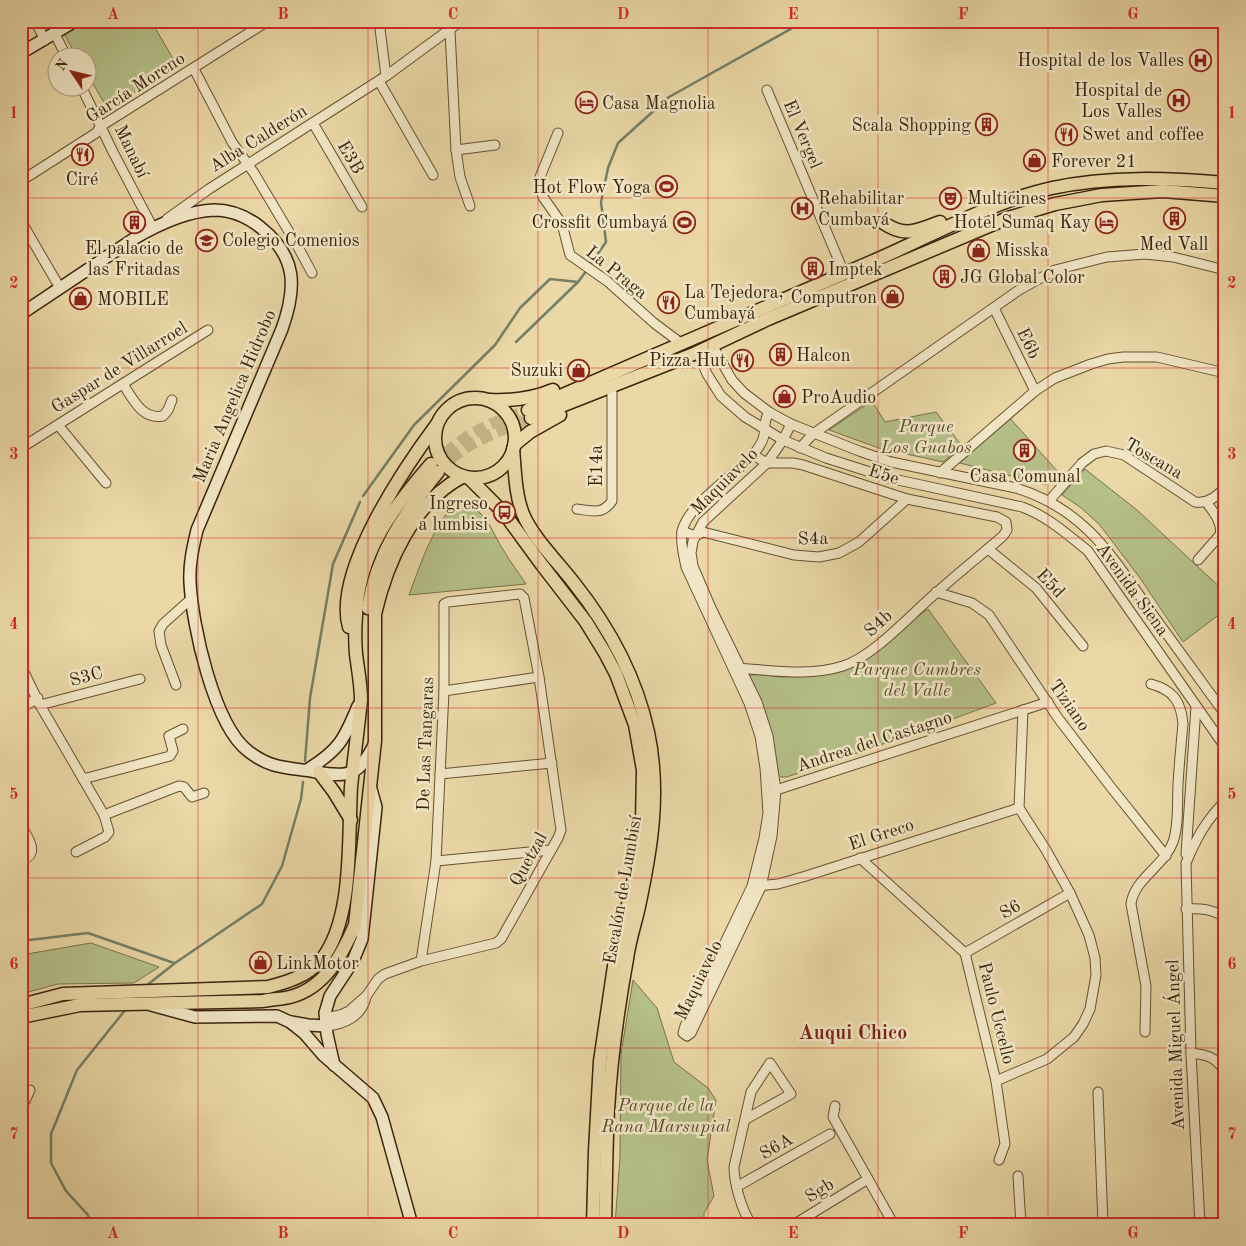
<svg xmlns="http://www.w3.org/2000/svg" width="1246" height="1246" viewBox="0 0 1246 1246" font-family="'Old Standard TT',serif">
	<rect width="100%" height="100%" fill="#ead8a6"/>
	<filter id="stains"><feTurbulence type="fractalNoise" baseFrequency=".004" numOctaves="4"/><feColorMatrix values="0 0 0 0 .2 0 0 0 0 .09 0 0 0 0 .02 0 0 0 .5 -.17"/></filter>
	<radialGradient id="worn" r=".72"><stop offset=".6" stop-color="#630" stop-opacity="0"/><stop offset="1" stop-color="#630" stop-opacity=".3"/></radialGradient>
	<g fill="#b5bf88" stroke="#77724a">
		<polygon points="81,21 151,21 178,67 107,108 88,75 88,58 77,57 63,32"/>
		<polygon points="872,401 885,422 936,412 962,446 943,462 879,448 829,430"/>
		<polygon points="1008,416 1059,473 1046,485 956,462"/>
		<polygon points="1085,469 1137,510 1225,592 1225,610 1183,642 1140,578 1099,524 1080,507 1062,495"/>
		<path d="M460 503C489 511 489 528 504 551 510 562 519 573 526 584L409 595C418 571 437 512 460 503Z"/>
		<path d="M928 609 996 703 915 733 787 777H781L776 773 746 676C758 673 769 676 781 677 798 677 817 676 834 673 863 669 902 626 928 609Z"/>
		<polygon points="91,943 159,967 134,983 58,984 21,994 21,955"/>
		<polygon points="633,980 657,1008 674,1062 708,1088 716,1100 707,1160 714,1196 704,1213 704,1225 615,1225 620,1157 621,1054"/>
	</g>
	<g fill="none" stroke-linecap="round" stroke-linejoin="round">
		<g stroke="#737f66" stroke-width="2.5">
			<polyline points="590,265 606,242 601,202 608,168 618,143 669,97 805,21"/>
			<polyline points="516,342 578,282 587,270"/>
			<polyline points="363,496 414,425 495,345 520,308 550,279 578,282"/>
			<polyline points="305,761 310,698 333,564 360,502"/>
			<polyline points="21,941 88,933 174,963"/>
			<polyline points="146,986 175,963 262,904 282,866 301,799 303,782"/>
			<polyline points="91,1225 88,1215 66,1191 51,1163 51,1134 77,1070 126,1009"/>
		</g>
		<g stroke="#c7b487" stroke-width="12" stroke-dasharray="12 6" stroke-linecap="butt">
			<polyline points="431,464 470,435 491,424 528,410"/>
			<path d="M438 472C443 467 448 460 455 455 477 438 504 429 529 419"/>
		</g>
		<defs>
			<g id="street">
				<polyline points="35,21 45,40"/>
				<polyline points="379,21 386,76"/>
				<polyline points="450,31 456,150 460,177 470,206"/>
				<polyline points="55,34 67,58"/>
				<polyline points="194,69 232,142 254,173 298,247 312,273"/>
				<polyline points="379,81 433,175"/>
				<polyline points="82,88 113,152 153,228"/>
				<polyline points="767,90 844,273"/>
				<polyline points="313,123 362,207"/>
				<polyline points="558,133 540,177 539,185 543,197 562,224 570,255 607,281 654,323 678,341"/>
				<polyline points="456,150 495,145"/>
				<polyline points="21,181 96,133 101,126 268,21"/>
				<polyline points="167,219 209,189 386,76 461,21"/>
				<polyline points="21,221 60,288"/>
				<polyline points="994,308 1035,391"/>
				<path d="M712 345 732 380 744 393 769 412 791 424 859 451 891 462 1016 488C1087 510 1113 558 1153 615 1177 648 1201 681 1225 714"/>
				<path d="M698 352 707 374 721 396 745 417 783 440 826 458 889 478 1022 507C1047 516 1067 534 1088 551L1225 747"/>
				<path d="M123 384C133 399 142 420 163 416L168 410 172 400"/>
				<path d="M769 412C764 420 765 426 764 435 763 442 757 450 753 455 735 475 686 506 682 532 680 543 684 556 686 567L749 703 760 736 765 768 768 813 764 838 752 886 685 1026 683 1033 687 1036 691 1033 761 887 772 836 776 790 768 736 757 702 711 608 693 566 691 553 693 541 703 522 767 463 783 440 791 424"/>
				<polyline points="58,425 106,483"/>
				<polyline points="21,448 208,330"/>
				<polyline points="800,448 813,434 1019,290 1055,270 1107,257 1145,254 1173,257 1225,270"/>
				<polyline points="940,473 1035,391 1055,378 1091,364 1108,359 1123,357 1157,357 1225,373"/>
				<path d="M1049 501 1082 463 1094 454 1106 451 1124 455 1195 502C1208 504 1217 497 1225 487"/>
				<path d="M577 509C593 511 602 515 612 501V392"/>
				<polyline points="682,531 695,536 703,532 794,555 819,557 839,553 859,542 907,499"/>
				<polyline points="988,549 1036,588 1083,646"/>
				<path d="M1198 560 1220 535C1223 523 1213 511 1206 502"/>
				<polyline points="936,592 972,603 989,615 1058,718 1110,786 1166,856"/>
				<polyline points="21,666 40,705 104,815 179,786 184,787 192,797 204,793"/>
				<path d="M736 668C772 670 808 677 843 666 874 656 910 615 936 593 958 573 981 555 1003 536L1007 530 1006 522 997 517 907 499 803 465 793 463H767L753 455"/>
				<polyline points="176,685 161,645 159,631 163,624 192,598"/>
				<polyline points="444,691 539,677"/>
				<polyline points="40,705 140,679"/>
				<polyline points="21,708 38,698"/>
				<polyline points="440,774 552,763"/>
				<polyline points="83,779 170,756 173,751 169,736 183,729"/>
				<polyline points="773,791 1048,702"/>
				<path d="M21 826C28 837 41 855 21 860"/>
				<polyline points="76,852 105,837 109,832 104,815"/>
				<polyline points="1186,854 1196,707"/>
				<polyline points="860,858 965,953 996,1081 1005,1144 999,1160"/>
				<polyline points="436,861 551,850"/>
				<polyline points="756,886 778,884 806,876 1019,808"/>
				<path d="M1186 909C1201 908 1211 909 1225 917"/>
				<polyline points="965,953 1070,893"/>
				<polyline points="325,1018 340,1015 349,1011 367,995 378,979 385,974 421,961 496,943 501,939 558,838 561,830 539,677 524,598 520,594 448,602 444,604 444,691 436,861 421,961"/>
				<path d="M326 1026C344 1025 362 1016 366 997"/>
				<path d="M1145 1032 1146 986 1131 904C1134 879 1164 866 1173 842 1179 825 1177 803 1178 785 1179 765 1181 745 1183 724 1181 701 1173 690 1151 684"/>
				<path d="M1191 1053C1208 1055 1215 1057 1225 1071"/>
				<polyline points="996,1081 1047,1059 1074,1037 1083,1024 1090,1009 1096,975 1095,958 1089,935 1070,893 1046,850 1019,808 1023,710"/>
				<polyline points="1098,1092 1103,1225"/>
				<polyline points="835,1106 833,1117 894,1225"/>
				<polyline points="21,1110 30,1090"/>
				<path d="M746 1119 791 1094 770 1063 751 1092 734 1167C734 1183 742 1212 752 1225"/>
				<polyline points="1018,1176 1021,1225"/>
				<polyline points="738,1186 830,1134"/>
				<polyline points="793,1225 868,1179"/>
				<path d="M1200 1225 1191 1053 1186 863C1197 837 1205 822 1225 801"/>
			</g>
			<g id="secondary">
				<polyline points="21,53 75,21"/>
				<path d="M21 314 135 238C159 224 186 211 214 210 231 210 246 216 260 227 297 256 297 287 282 329L197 530C193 547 189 564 190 582 192 625 214 725 248 751 272 770 289 767 316 772 349 778 359 775 374 745"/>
				<path d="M307 770C339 750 344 740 358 706"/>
				<polyline points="151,1005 195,1017 277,1016 290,1022 304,1033 323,1055 373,1098 382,1117 412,1225"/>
				<polyline points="291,1022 308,1025 326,1026"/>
				<polyline points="334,1065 327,1034 325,1013 330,996 353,961 362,939 375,817 376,807 371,789"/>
			</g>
			<g id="primary">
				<path d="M882 222C905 238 916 231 940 222"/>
				<circle cx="475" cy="438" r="40"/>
				<path d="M490 400C513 401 532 399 553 390"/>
				<path d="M528 410C645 359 761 309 878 259 933 235 993 201 1052 188 1109 176 1168 178 1225 183"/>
				<polyline points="531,418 696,353 768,319 1008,218 1055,204 1102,195 1163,191 1225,196"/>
				<polyline points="514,445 530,432 560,415"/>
				<path d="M513 449C515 470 515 494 523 514 533 538 558 562 574 583 609 627 636 677 648 732 661 793 651 851 638 911 634 927 629 943 627 959 618 1008 611 1060 608 1110 606 1148 606 1186 605 1225"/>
				<polyline points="469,478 504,513 542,565 586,622 605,653 616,674 635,725 643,770 642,823 639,856 614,966 600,1061 595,1151 593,1225"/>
				<path d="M368 608C377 553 403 515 438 472"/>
				<path d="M349 627C333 572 405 467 437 424"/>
				<polyline points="319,772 334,792 351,820"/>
				<path d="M21 1005 63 994 268 987C288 982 307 976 321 960 354 920 348 837 351 787 354 758 358 729 361 700 361 685 358 670 356 654 355 642 355 628 356 616 358 553 392 509 431 464"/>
				<path d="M21 1017 80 1005 263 1001C272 999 282 999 290 997 325 988 342 955 355 925L375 741V614C387 562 413 503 462 477"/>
			</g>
		</defs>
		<use href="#street" stroke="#655132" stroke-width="11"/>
		<use href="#secondary" stroke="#39240c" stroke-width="14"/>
		<use href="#primary" stroke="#39240c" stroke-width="15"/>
		<use href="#street" stroke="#f1e6c5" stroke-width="9"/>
		<use href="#secondary" stroke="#f1e6c5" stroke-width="11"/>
		<use href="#primary" stroke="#ead8a6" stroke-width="12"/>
	</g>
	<path fill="none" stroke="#d62828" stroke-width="1" stroke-opacity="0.55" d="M198 21V1225M368 21V1225M538 21V1225M708 21V1225M878 21V1225M1048 21V1225M21 198H1225M21 368H1225M21 538H1225M21 708H1225M21 878H1225M21 1048H1225"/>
	<defs>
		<symbol id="hospital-ring" viewBox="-11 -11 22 22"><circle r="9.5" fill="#f1e6c5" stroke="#8f2418" stroke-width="1.5"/><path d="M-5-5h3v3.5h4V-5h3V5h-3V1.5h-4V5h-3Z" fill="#8f2418"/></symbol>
		<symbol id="hotel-ring" viewBox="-11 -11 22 22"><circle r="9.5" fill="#f1e6c5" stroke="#8f2418" stroke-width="1.5"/><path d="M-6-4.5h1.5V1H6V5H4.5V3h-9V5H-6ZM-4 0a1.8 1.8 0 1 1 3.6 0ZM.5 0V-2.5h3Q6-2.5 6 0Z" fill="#8f2418"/></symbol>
		<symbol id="building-ring" viewBox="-11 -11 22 22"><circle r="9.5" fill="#f1e6c5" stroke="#8f2418" stroke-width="1.5"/><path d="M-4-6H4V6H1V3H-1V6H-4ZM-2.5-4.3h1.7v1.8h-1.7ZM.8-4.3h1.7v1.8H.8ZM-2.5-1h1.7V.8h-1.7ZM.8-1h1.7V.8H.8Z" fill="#8f2418"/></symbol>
		<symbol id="restaurant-ring" viewBox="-11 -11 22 22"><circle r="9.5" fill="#f1e6c5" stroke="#8f2418" stroke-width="1.5"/><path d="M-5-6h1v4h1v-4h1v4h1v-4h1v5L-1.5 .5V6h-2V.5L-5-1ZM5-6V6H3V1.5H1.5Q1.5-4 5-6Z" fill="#8f2418"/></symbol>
		<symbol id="shop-ring" viewBox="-11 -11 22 22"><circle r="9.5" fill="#f1e6c5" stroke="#8f2418" stroke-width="1.5"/><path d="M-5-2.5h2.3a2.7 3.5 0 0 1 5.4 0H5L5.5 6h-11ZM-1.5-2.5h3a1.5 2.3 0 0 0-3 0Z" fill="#8f2418"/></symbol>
		<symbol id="stadium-ring" viewBox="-11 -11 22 22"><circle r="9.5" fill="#f1e6c5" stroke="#8f2418" stroke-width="1.5"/><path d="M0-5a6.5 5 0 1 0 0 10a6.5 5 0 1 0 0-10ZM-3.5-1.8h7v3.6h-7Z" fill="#8f2418"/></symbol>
		<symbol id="theatre-ring" viewBox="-11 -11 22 22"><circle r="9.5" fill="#f1e6c5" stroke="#8f2418" stroke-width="1.5"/><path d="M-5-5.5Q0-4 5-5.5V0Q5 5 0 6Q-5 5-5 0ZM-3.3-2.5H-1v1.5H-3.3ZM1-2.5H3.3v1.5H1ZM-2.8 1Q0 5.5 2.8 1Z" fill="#8f2418"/></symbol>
		<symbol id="school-ring" viewBox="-11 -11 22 22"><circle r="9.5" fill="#f1e6c5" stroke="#8f2418" stroke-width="1.5"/><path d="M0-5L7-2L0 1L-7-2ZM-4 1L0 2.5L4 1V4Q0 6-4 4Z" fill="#8f2418"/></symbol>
		<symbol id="bus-ring" viewBox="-11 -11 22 22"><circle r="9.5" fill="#f1e6c5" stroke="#8f2418" stroke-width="1.5"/><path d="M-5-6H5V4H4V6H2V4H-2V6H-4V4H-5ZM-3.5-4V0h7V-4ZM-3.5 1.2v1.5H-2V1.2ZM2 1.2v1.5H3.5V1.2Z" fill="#8f2418"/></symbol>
	</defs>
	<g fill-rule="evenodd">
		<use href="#hospital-ring" x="1188" y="48" width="25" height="25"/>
		<use href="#hospital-ring" x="1166" y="88" width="25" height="25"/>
		<use href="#hotel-ring" x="574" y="90" width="25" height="25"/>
		<use href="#building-ring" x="974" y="112" width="25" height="25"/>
		<use href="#restaurant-ring" x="1054" y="122" width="25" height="25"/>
		<use href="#restaurant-ring" x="70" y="142" width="25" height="25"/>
		<use href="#shop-ring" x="1022" y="148" width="25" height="25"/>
		<use href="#stadium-ring" x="654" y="174" width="25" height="25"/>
		<use href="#theatre-ring" x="938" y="186" width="25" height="25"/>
		<use href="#hospital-ring" x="790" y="196" width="25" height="25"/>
		<use href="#building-ring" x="1162" y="206" width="25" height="25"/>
		<use href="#stadium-ring" x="672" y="210" width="25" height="25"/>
		<use href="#hotel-ring" x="1094" y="210" width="25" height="25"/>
		<use href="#building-ring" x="122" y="210" width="25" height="25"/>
		<use href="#school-ring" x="194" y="228" width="25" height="25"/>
		<use href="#shop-ring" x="966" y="238" width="25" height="25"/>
		<use href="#building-ring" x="800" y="256" width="25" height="25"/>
		<use href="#building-ring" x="932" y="264" width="25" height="25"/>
		<use href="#shop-ring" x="880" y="284" width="25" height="25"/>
		<use href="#shop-ring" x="68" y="286" width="25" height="25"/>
		<use href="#restaurant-ring" x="656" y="290" width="25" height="25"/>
		<use href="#building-ring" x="768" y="342" width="25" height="25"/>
		<use href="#restaurant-ring" x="730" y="348" width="25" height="25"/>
		<use href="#shop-ring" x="566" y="358" width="25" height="25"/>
		<use href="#shop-ring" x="772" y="384" width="25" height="25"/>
		<use href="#building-ring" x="1012" y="438" width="25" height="25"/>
		<use href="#bus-ring" x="492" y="500" width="25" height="25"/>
		<use href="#shop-ring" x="248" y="950" width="25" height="25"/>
	</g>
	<g text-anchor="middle" stroke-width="5" stroke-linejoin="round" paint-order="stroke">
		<g font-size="18" fill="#39240c" stroke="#f1e6c5" text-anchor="start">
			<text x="1184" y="66" text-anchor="end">Hospital de los Valles</text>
			<text x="1162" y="96" text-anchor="end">Hospital de<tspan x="1162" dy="21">Los Valles</tspan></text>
			<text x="602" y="109">Casa Magnolia</text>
			<text x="971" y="131" text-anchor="end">Scala Shopping</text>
			<text x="1082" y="140">Swet and coffee</text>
			<text x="1051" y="167">Forever 21</text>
			<text x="82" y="185" text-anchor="middle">Ciré</text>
			<text x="651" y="193" text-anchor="end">Hot Flow Yoga</text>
			<text x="818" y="204">Rehabilitar<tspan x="818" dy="21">Cumbayá</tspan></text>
			<text x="967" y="204">Multicines</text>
			<text x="668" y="228" text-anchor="end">Crossfit Cumbayá</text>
			<text x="1091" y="228" text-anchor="end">Hotel Sumaq Kay</text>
			<text x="222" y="246">Colegio Comenios</text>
			<text x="1174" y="250" text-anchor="middle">Med Vall</text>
			<text x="134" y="254" text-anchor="middle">El palacio de<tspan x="134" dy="21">las Fritadas</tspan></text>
			<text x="995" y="256">Misska</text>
			<text x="828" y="275">Imptek</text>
			<text x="960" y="283">JG Global Color</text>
			<text x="684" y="298">La Tejedora,<tspan x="684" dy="21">Cumbayá</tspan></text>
			<text x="877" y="303" text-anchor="end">Computron</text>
			<text x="97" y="305">MOBILE</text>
			<text x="796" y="361">Halcon</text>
			<text x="726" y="366" text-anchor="end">Pizza Hut</text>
			<text x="563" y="376" text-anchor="end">Suzuki</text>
			<text x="801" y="403">ProAudio</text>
			<text x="1025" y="482" text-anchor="middle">Casa Comunal</text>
			<text x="488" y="509" text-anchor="end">Ingreso<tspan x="488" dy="21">a lumbisi</tspan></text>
			<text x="276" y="969">LinkMotor</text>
		</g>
		<g font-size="18" fill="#39240c" stroke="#f1e6c5">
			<text transform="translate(135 87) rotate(-33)" y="6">García Moreno</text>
			<text transform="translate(803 134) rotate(67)" y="6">El Vergel</text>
			<text transform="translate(258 138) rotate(-32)" y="6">Alba Calderón</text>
			<text transform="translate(132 151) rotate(64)" y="6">Manabí</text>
			<text transform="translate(351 157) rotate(60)" y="6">E3B</text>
			<text transform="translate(617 272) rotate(39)" y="6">La Praga</text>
			<text transform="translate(1029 343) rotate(64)" y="6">E6b</text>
			<text transform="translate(119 367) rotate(-32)" y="6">Gaspar de Villarroel</text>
			<text transform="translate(234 396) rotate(-67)" y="6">Maria Angelica Hidrobo</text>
			<text transform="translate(1154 458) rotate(30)" y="6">Toscana</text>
			<text transform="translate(596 466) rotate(-90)" y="6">E14a</text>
			<text transform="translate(884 474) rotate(18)" y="6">E5e</text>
			<text transform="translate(724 481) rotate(-45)" y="6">Maquiavelo</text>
			<text transform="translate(813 538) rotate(-1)" y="6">S4a</text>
			<text transform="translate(1051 583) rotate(47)" y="6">E5d</text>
			<text transform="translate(1133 589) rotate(54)" y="6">Avenida Siena</text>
			<text transform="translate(878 623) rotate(-42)" y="6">S4b</text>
			<text transform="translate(86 676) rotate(-15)" y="6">S3C</text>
			<text transform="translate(1070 705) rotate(55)" y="6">Tiziano</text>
			<text transform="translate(874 741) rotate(-18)" y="6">Andrea del Castagno</text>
			<text transform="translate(425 744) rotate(-88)" y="6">De Las Tangaras</text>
			<text transform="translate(881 834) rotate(-18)" y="6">El Greco</text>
			<text transform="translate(528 859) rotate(-61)" y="6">Quetzal</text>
			<text transform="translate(622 890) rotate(-80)" y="6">Escalón de Lumbisí</text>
			<text transform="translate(1010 909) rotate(-30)" y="6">S6</text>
			<text transform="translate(698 980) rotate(-64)" y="6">Maquiavelo</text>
			<text transform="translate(997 1013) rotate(76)" y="6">Paulo Uccello</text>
			<text transform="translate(1175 1045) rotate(-92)" y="6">Avenida Miguel Ángel</text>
			<text transform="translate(776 1146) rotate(-30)" y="6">S6A</text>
			<text transform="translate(819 1190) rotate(-32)" y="6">Sgb</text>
		</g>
		<g font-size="18" font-style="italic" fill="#584b2b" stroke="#f1e6c5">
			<text x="926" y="432">Parque<tspan x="926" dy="21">Los Guabos</tspan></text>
			<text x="917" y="675">Parque Cumbres<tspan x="917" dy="21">del Valle</tspan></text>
			<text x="666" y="1111">Parque de la<tspan x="666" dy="21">Rana Marsupial</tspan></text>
		</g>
		<g font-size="20" font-weight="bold" fill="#7a1f14" stroke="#f1e6c5">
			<text x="853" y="1039">Auqui Chico</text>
		</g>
	</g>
	<rect width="1246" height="1246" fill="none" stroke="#ead8a6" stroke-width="55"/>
	<g transform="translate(72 72) rotate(305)"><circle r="24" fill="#f1e6c5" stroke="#a7987b"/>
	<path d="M0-4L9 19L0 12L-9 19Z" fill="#8f2418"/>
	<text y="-8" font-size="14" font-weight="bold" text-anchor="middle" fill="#39240c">N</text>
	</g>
	<rect x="28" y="28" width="1190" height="1190" fill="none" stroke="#d62828" stroke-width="2"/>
	<g font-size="16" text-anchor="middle" font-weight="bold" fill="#d62828">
		<text x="113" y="19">A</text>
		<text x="283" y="19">B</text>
		<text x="453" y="19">C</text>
		<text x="623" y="19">D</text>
		<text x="793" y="19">E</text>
		<text x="963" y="19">F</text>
		<text x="1133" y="19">G</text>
		<text x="14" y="118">1</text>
		<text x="1232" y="118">1</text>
		<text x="14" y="288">2</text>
		<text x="1232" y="288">2</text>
		<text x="14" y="459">3</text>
		<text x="1232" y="459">3</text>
		<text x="14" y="629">4</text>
		<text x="1232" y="629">4</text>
		<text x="14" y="799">5</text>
		<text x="1232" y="799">5</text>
		<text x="14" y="969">6</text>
		<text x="1232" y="969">6</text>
		<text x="14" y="1139">7</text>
		<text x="1232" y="1139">7</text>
		<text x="113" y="1238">A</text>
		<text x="283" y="1238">B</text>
		<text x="453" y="1238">C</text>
		<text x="623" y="1238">D</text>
		<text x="793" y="1238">E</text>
		<text x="963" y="1238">F</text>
		<text x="1133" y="1238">G</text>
	</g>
	<rect width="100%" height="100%" filter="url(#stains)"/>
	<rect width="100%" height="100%" fill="url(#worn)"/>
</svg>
